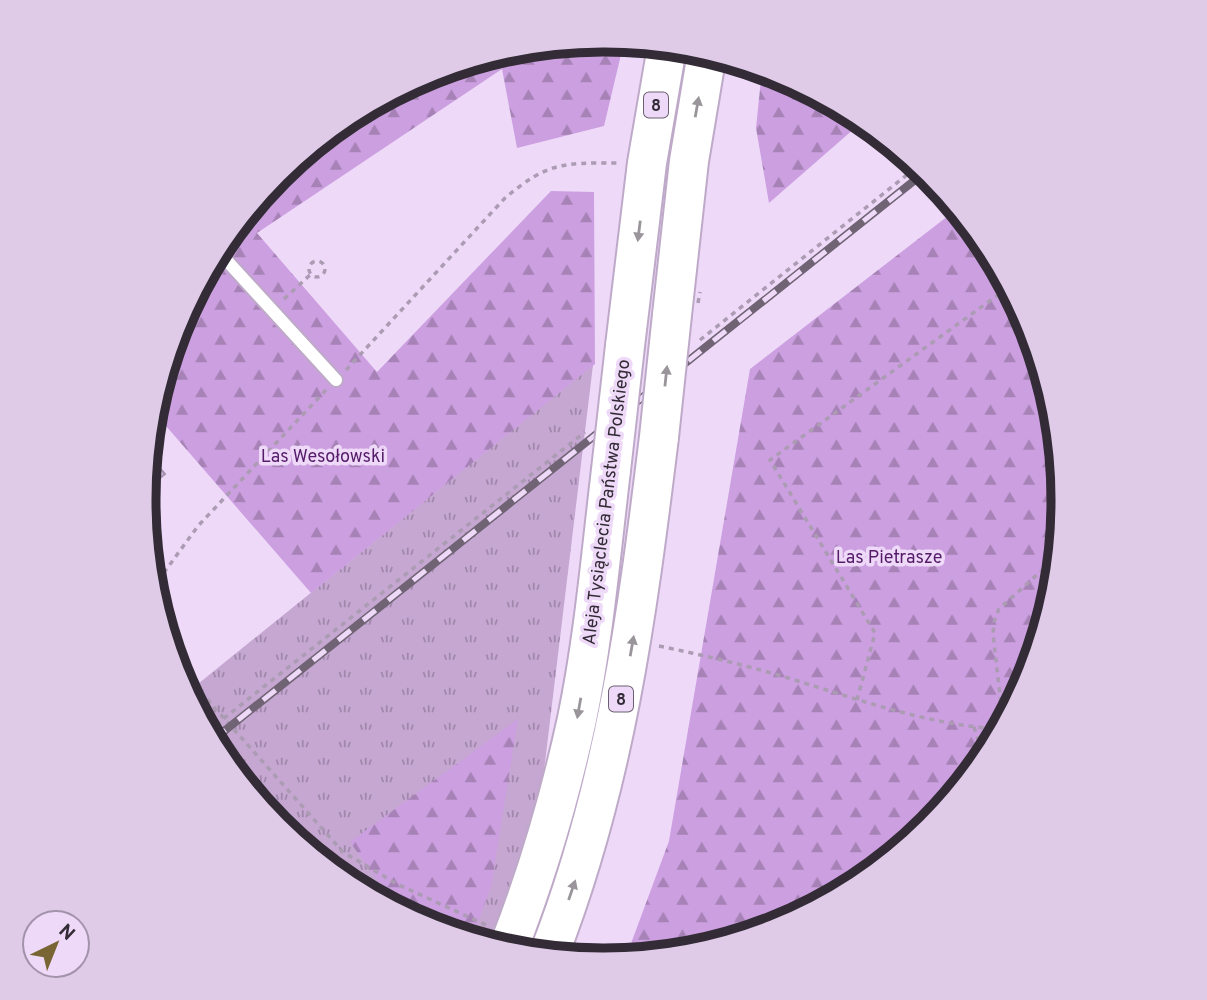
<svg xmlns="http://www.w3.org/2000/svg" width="1207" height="1000" viewBox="0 0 1207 1000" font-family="Overpass,sans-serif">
	<defs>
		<pattern id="grass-tufts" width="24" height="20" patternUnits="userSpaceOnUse" patternTransform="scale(1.75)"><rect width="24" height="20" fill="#c5a7d2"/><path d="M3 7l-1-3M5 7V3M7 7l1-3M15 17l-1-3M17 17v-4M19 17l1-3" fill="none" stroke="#a188ab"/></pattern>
		<pattern id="forest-firs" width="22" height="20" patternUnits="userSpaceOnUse" patternTransform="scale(1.75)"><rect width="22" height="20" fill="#cc9fe0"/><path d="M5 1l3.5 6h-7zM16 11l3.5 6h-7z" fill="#a682b6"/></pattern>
		<pattern id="building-back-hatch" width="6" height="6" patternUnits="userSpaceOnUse" patternTransform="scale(1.75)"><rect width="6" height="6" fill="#cdb8d6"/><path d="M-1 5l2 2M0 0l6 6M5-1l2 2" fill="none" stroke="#b09eb8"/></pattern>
	</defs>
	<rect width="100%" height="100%" fill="#eed9f8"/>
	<polygon fill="url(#grass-tufts)" points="593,365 542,787 495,929 487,943 427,925 348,882 278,825 221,755 188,692"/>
	<g fill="url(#forest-firs)">
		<polygon points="604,40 624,42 604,126 517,148 502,69 257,233 377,372 551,191 594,192 595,364 311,593 153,411 179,324 221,244 279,175 348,118 428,75 514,49"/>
		<polygon points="762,70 780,75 863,121 769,203 756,128"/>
		<path d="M957 209C967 221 979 233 987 247 1034 323 1062 410 1063 500 1064 529 1057 561 1054 590L1028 676 986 756 928 825 859 882 779 925 693 951 626 957 669 841 750 369Z"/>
		<polygon points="518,719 491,887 472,938 427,925 398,909 350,842"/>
	</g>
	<polygon fill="url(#building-back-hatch)" stroke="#a491ad" stroke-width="2" points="148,455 165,474 145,491"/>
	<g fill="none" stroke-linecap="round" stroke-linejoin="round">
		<defs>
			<polyline id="service" points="218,251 336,380"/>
			<g id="trunk">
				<polyline points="672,315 689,161 707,53"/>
				<polyline points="625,346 647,163 667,47"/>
				<path d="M508 949C537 875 560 797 577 719 594 637 601 553 611 470"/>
				<path d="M549 954C615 784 637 617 659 437"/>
			</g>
		</defs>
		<use href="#service" stroke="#beaac8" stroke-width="16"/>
		<use href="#trunk" stroke="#beaac8" stroke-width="42"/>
		<g stroke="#ab9bb3" stroke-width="3.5" stroke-dasharray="5 5" stroke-linecap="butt">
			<circle cx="317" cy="269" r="8"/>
			<polyline points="284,299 311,274"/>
			<polyline points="700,340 918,166"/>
			<path d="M346 370 505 198C548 162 562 163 617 163"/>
			<polyline points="152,589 198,526 326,390"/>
			<path d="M659 646C707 656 754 667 801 682 866 702 931 725 1000 729"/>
			<polyline points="174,662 343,852 397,884 486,925"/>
			<polyline points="857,700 875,633 770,460 1009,287"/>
			<polyline points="1003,722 993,634 994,622 999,609 1058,556"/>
			<polyline points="974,727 984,757"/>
			<polyline points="208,731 585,432"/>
		</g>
		<use href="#service" stroke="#fff" stroke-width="12"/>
		<use href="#trunk" stroke="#fff" stroke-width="38"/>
		<defs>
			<polyline id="rail" points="213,740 925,172"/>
		</defs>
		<use href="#rail" stroke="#6f6374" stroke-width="8"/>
		<use href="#rail" stroke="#eed9f8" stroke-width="5" stroke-dasharray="16" stroke-linecap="butt"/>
		<defs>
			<g id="trunk-bridge">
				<polyline points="659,437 672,315"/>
				<polyline points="611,470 625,346"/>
			</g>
		</defs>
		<use href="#trunk-bridge" stroke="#beaac8" stroke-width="42" stroke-linecap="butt"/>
		<polyline stroke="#ab9bb3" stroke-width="3.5" stroke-dasharray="5 5" stroke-linecap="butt" points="698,303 700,292"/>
		<use href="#trunk-bridge" stroke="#fff" stroke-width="38"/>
	</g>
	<defs><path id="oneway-solid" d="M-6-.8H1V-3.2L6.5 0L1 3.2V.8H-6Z" transform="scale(1.75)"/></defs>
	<g fill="#99959a">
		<use href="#oneway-solid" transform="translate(697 107) rotate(-80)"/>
		<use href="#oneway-solid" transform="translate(639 231) rotate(97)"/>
		<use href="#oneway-solid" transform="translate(666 376) rotate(-84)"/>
		<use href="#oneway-solid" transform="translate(632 646) rotate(-80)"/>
		<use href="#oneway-solid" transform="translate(579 708) rotate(100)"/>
		<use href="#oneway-solid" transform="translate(572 890) rotate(-71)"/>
	</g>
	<g text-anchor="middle" stroke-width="7" stroke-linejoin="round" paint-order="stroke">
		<g fill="#eed9f8" stroke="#6b5f70" stroke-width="2">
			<rect x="644" y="92.5" width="24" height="25" rx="5"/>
			<rect x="609" y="686.5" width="24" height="25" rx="5"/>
		</g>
		<g font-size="16" font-weight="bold" fill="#332b36">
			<text x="656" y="111">8</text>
			<text x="621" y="705">8</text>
		</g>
		<g font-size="18" fill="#541c69" stroke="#eed9f8">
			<text x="323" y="462">Las Wesołowski</text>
			<text x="889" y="563">Las Pietrasze</text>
		</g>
		<g font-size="18" fill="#332b36" stroke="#eed9f8">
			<text transform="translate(606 502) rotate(-83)" y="6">Aleja Tysiąclecia Państwa Polskiego</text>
		</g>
	</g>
	<path d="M0 0H1207V1000H0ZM603 52H604A447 447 0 0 1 1051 499V501A447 447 0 0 1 604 948H603A447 447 0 0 1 156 501V499A447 447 0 0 1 603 52Z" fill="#dfcbe8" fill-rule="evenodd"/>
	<path fill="none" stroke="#332b36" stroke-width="9" d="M603 52H604A447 447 0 0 1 1051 499V501A447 447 0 0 1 604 948H603A447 447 0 0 1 156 501V499A447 447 0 0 1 603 52Z"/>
	<g transform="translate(56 944) rotate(43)"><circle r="33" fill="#eed9f8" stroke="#a393aa" stroke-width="2"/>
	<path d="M0-5L12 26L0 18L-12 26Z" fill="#796534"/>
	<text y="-10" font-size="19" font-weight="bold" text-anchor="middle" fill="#332b36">N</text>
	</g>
</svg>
